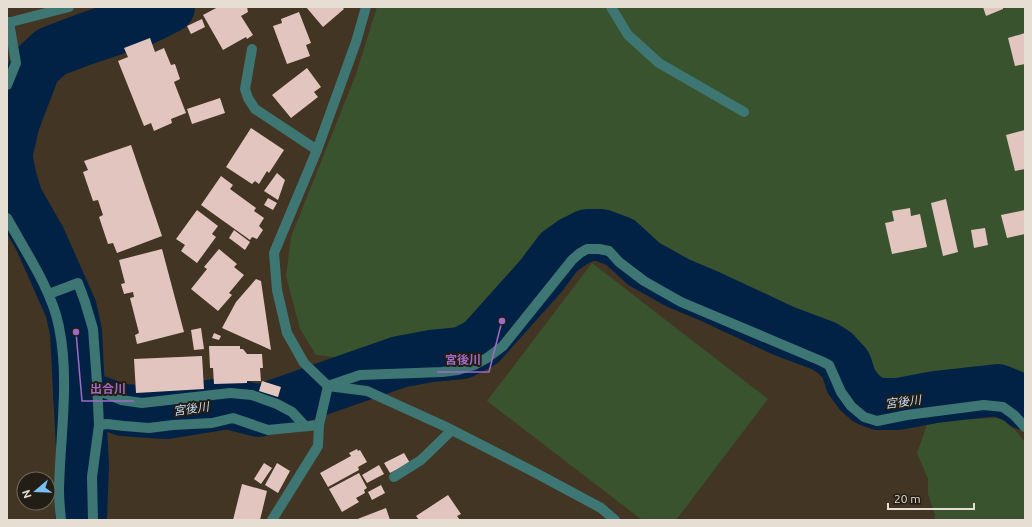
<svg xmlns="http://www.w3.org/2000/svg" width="1032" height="527" viewBox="0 0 1032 527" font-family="Ubuntu,'Noto Sans JP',sans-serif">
	<rect width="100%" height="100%" fill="#423523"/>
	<g fill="#39532e">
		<polygon points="377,7 1025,7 1025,397 1010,386 963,387 902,399 876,399 864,393 851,361 833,344 719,297 655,265 619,231 585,227 560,244 511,299 479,338 449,350 415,349 387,358 360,360 316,355 300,329 286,276 291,237 356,74"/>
		<polygon points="592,263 768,399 676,520 642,520 487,401"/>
		<polygon points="1000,418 1016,431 1025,442 1025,520 934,520 935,515 928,494 928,479 917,453 927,424 968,419"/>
	</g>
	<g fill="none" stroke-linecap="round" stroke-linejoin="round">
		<g stroke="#022245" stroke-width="52">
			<polyline points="7,152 14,122 35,67 51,52 85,39 145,19 169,7"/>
			<polyline points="7,160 11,179 17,199 40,239 71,309 76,332 83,466 81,520"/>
			<polyline points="79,395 123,410 166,413 228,403 259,411 399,362 431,356 462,353 481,343 541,276 559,252 573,242 587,235 601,235 620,242 644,264 678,283 709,296 784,331 824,346 835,353 846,365 851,381 859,392 868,400 879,404 898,404 935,397 998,390 1020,399 1025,404"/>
		</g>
	</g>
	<g fill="#e3c5c0">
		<polygon points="218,7 247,7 248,12 241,16 253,35 247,39 246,37 223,50 203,15"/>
		<polygon points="306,7 342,7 344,9 323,27"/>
		<polygon points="983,7 1003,7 1003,9 986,16"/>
		<polygon points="299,12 311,43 306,45 310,56 287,64 273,26 282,23 281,19"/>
		<polygon points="202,19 205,27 191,34 187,26"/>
		<polygon points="1025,33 1025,64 1015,66 1008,38"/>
		<polygon points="150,38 155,52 164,48 171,65 175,64 180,79 174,82 186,113 171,119 172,123 154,131 151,123 144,126 118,61 128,57 124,48"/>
		<polygon points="307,68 321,87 314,92 318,97 291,118 272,95"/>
		<polygon points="220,98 225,113 192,124 187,109"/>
		<polygon points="251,128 284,150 269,173 267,171 259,184 255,181 252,184 226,167"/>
		<polygon points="1025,130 1025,169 1015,171 1006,135"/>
		<polygon points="131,145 162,236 117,253 113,243 108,244 99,217 103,215 98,200 93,201 83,172 88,170 84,161"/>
		<polygon points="277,173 285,180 278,200 264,191"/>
		<polygon points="221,176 233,185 230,189 256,208 254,211 264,218 259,226 263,230 257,239 252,237 250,240 201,205"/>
		<polygon points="268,198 277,203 273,210 264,205"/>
		<polygon points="946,199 958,252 943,256 931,203"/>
		<polygon points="910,208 911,216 920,214 927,247 892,254 885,223 894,221 892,211"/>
		<polygon points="197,210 218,226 212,234 216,237 197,263 181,251 185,245 176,239"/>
		<polygon points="1025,210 1025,234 1007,238 1001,215"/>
		<polygon points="985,228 988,245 974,248 971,230"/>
		<polygon points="234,230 250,242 245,250 229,238"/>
		<polygon points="162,249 184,332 137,344 135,335 139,333 130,298 134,297 133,292 124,294 121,284 125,283 119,260"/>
		<polygon points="219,249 237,264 234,267 244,275 229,293 232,295 218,311 191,289 207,269 204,267"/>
		<polygon points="256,279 261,281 271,350 222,328 236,302"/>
		<polygon points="201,328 204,349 194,350 191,330"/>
		<polygon points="214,333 221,336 219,340 212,338"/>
		<polygon points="209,346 240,346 240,349 243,349 247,354 262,354 263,368 260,368 261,381 247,381 247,383 214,384 213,368 210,368"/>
		<polygon points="202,356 204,389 136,393 134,359"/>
		<polygon points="262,381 281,387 278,397 259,391"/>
		<polygon points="357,449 358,451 360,450 367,462 358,467 359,470 328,487 320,473 351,456 349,453"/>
		<polygon points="404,453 410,463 390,473 384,463"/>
		<polygon points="264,463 272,468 261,484 254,479"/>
		<polygon points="277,463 290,471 278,493 265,485"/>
		<polygon points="379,465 384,474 367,483 362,475"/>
		<polygon points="359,473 367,488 364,490 365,493 356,498 359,502 342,512 329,489"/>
		<polygon points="242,484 267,491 260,520 233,520"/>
		<polygon points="381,485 385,493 372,500 368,492"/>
		<polygon points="448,495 461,514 457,516 460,520 419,520 416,516"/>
		<polygon points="386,508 390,520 355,520"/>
	</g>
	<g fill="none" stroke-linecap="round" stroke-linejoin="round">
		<g stroke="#3d7673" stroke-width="10">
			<polyline points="611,7 628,35 659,63 744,112"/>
			<polyline points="252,49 245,89 248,98 255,109 317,150"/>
			<polyline points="49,294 78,283 85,302 93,329 97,383 99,425 92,477 93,520"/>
			<polyline points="97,390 121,400 142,403 230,393 252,395 277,404 292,412 305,426"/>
			<polyline points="394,477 421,460 452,430"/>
		</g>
		<g stroke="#3d7673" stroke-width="10">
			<polyline points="366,7 356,42 317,150 274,253 277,290 287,333 304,363 328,386 367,391 444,426 534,472 601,508 615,520"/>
			<polyline points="7,85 16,63 9,22"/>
			<path d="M7 218C25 251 52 290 59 327 70 381 60 436 59 490 59 500 60 510 61 520"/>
			<polyline points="328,386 360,375 442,372 458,370 474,365 487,358 503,346 572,260 580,253 587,249 599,249 609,251 619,262 644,281 681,302 821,361 829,365 834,376 841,392 851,406 864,417 877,421 907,415 984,405 1003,407 1014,415 1025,427"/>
			<polyline points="99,425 107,424 124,426 149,428 173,425 212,423 233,418 268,430 319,425"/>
			<polyline points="272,520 318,446 319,425 328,386"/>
		</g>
		<polyline stroke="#3d7673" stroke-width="10" points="7,23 69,7"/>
	</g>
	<g text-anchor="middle" stroke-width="4" stroke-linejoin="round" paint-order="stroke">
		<g font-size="12" font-style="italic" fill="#c5daf4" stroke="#231e15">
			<text transform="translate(903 402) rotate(-7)" y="4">宮後川</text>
			<text transform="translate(191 409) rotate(-8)" y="4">宮後川</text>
		</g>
	</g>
	<path fill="none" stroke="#a06ac6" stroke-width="1.5" d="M502 321L489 372H437M76 332L82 401H134"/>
	<g fill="#a06ac6" stroke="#231e15" stroke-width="1.5">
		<circle cx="502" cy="321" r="4"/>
		<circle cx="76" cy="332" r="4"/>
	</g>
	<g font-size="12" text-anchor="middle" font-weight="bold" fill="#a06ac6" stroke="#231e15" stroke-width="4" stroke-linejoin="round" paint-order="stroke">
		<text x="463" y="364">宮後川</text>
		<text x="108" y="393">出合川</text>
	</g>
	<rect width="1032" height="527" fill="none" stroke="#e6ded2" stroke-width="16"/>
	<g transform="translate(36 491) rotate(251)"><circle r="19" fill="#231e15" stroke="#716b61"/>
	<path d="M0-3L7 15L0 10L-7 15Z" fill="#78bff8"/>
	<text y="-6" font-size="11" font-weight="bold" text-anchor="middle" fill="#e6ded2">N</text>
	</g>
	<path d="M888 503v6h86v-6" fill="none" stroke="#e6ded2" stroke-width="2"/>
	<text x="894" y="503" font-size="12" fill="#e6ded2" stroke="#231e15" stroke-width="3" paint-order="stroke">20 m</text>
</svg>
